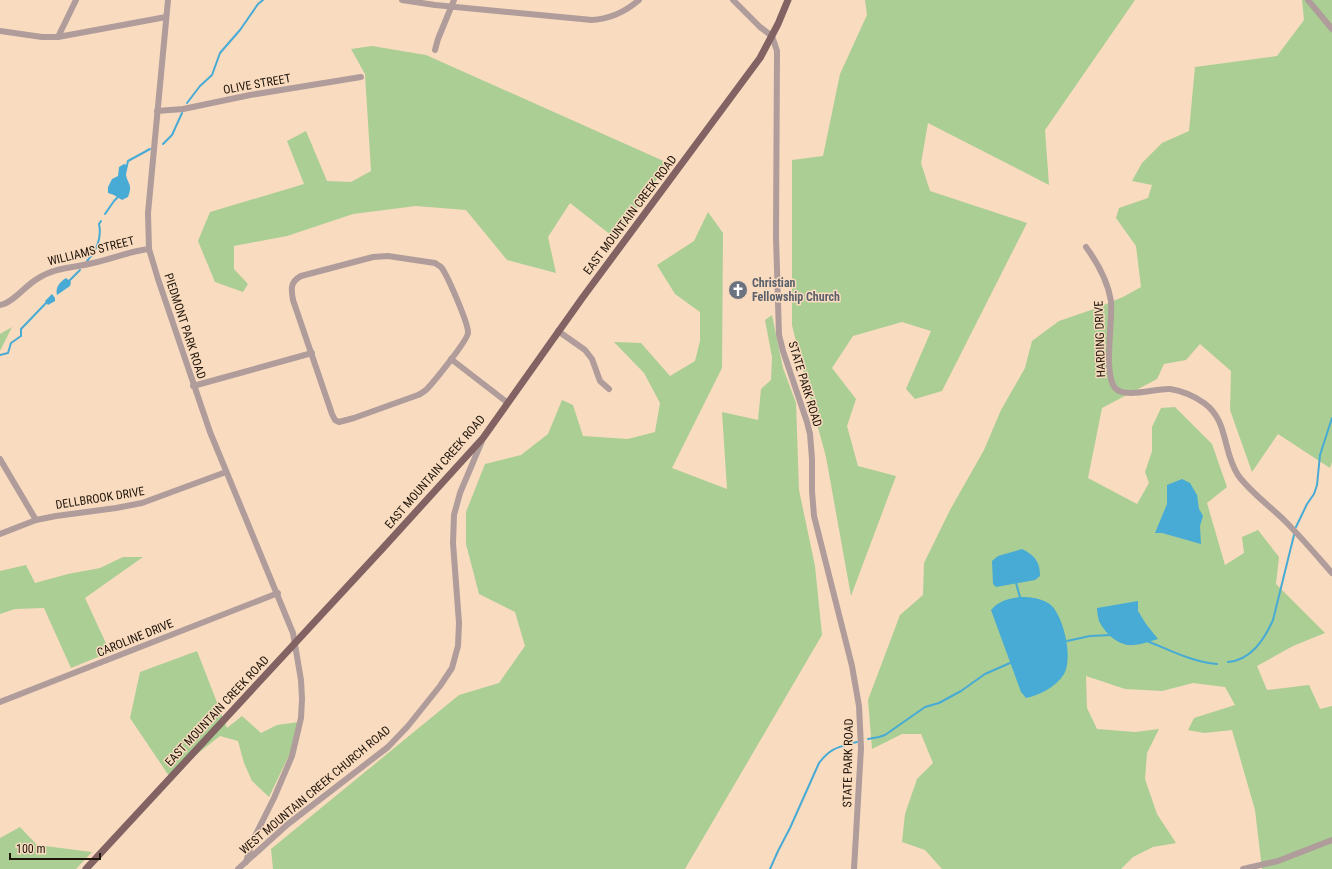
<svg xmlns="http://www.w3.org/2000/svg" width="1332" height="869" viewBox="0 0 1332 869" font-family="'Roboto Condensed',sans-serif">
	<rect width="100%" height="100%" fill="#f9dbbf"/>
	<g fill="#aace94">
		<polygon points="865,0 1135,0 1045,130 1049,185 928,123 921,163 930,191 1027,223 942,391 915,399 906,389 931,331 902,322 853,336 832,368 856,399 847,426 858,466 896,476 851,596 826,457 806,383 792,325 792,160 823,156 840,74 867,15"/>
		<polygon points="1302,0 1332,0 1332,462 1330,468 1278,434 1252,472 1230,410 1231,371 1200,344 1186,360 1164,364 1157,379 1102,408 1088,478 1137,504 1149,483 1145,472 1152,451 1152,427 1161,408 1175,407 1212,444 1227,487 1207,503 1225,565 1244,553 1242,537 1258,530 1279,557 1276,584 1325,633 1293,646 1257,666 1267,690 1309,685 1320,709 1332,706 1332,869 1262,869 1255,810 1232,730 1204,733 1188,730 1194,718 1235,705 1225,687 1193,683 1162,691 1125,689 1086,676 1087,708 1097,729 1135,732 1159,729 1147,753 1145,779 1157,814 1176,843 1153,847 1133,857 1121,869 942,869 925,850 902,842 905,814 917,779 933,763 921,734 902,734 872,749 868,700 900,615 923,595 924,563 950,510 984,450 1001,410 1025,368 1032,341 1059,321 1094,309 1123,297 1141,287 1136,246 1116,218 1119,208 1148,198 1152,185 1132,181 1142,163 1162,143 1189,131 1195,67 1277,56 1304,20"/>
		<polygon points="372,46 426,55 668,163 616,239 570,203 548,237 556,273 507,260 466,210 416,206 353,214 287,236 234,246 234,269 248,284 243,292 215,282 198,241 210,212 304,184 287,141 306,131 327,181 351,182 371,171 365,74 351,49"/>
		<polygon points="708,212 723,233 722,368 672,468 727,489 722,412 758,420 761,389 771,380 772,357 765,320 772,315 783,368 796,403 799,490 815,566 822,635 685,869 273,869 271,849 459,695 499,683 525,646 515,612 479,594 466,544 466,512 485,464 521,455 548,434 562,400 573,405 583,436 628,439 655,432 660,403 644,373 614,342 641,343 670,376 695,361 700,341 700,312 675,294 657,265 694,241"/>
		<polygon points="12,327 0,351 0,334"/>
		<polygon points="123,557 143,557 85,598 110,652 71,668 44,608 15,609 0,614 0,571 26,565 35,583 68,574 100,568"/>
		<polygon points="197,651 227,728 242,716 261,733 277,725 299,722 291,751 269,797 252,781 244,763 238,741 220,736 169,776 130,718 140,672"/>
		<polygon points="20,827 37,845 92,852 76,869 0,869 0,838"/>
	</g>
	<g fill="#47abd5">
		<path d="M124 164 127 165C126 168 125 172 126 175 128 185 133 184 128 197L122 200 114 195 108 193V187L112 179 118 176 119 167Z"/>
		<path d="M66 278 71 282 70 286 57 295C55 287 60 282 66 278Z"/>
		<polygon points="52,294 55,298 55,301 48,305 45,301"/>
		<polygon points="1182,479 1190,483 1197,495 1199,509 1203,516 1200,526 1201,544 1162,533 1155,533 1167,504 1167,485"/>
		<path d="M1022 549C1034 555 1040 561 1040 576L1035 580 996 587 993 584 992 561 998 556Z"/>
		<path d="M1020 597C1031 597 1043 598 1052 606 1064 619 1073 658 1064 674 1056 687 1040 695 1026 698L1021 692 991 610C999 601 1008 599 1020 597Z"/>
		<path d="M1138 601V611L1146 624 1158 639C1148 642 1138 646 1127 645 1116 643 1104 632 1099 621 1098 617 1097 612 1097 608Z"/>
	</g>
	<g fill="none" stroke-linecap="round" stroke-linejoin="round">
		<g stroke="#47abd5" stroke-width="2">
			<polyline points="187,103 200,86 212,75 220,53 240,30 258,4 263,0"/>
			<polyline points="163,144 172,135 182,113"/>
			<polyline points="125,174 128,161 150,149"/>
			<polyline points="105,214 114,201 119,196"/>
			<path d="M87 261C96 251 102 238 99 224L101 221"/>
			<polyline points="68,282 80,270"/>
			<polyline points="0,355 8,353 11,343 21,336 21,329 47,302"/>
			<polyline points="1296,527 1307,504 1314,494 1317,485 1320,455 1332,418"/>
			<polyline points="1016,583 1020,597"/>
			<polyline points="1067,641 1090,636 1111,635"/>
			<path d="M1147 641C1170 650 1192 662 1217 664"/>
			<path d="M1228 662C1251 660 1264 640 1273 620L1294 535"/>
			<polyline points="868,739 879,737 885,735 925,707 939,703 961,691 985,674 1010,663"/>
			<path d="M770 869 778 851 790 828 819 763C831 747 839 747 857 742"/>
		</g>
		<g stroke="#af9c9b" stroke-width="6">
			<polyline points="168,0 148,213 149,249 158,279 210,432 293,633 301,680 302,699 301,718 292,756 274,798 253,840 246,862"/>
			<path d="M402 0 435 5 592 20C610 19 625 12 639 0"/>
			<polyline points="733,0 760,27 772,36 777,51 776,237 779,335 783,351 807,422 810,434 812,459 812,491 814,516 852,666 859,706 861,748 854,869"/>
			<polyline points="1308,0 1332,29"/>
			<polyline points="0,31 42,37 58,37 166,17"/>
			<polyline points="58,37 76,0"/>
			<polyline points="435,50 438,39 454,0"/>
			<polyline points="157,111 183,109 250,95 361,77"/>
			<path d="M1086 247C1097 262 1108 282 1111 301 1113 321 1103 373 1115 388 1125 399 1156 388 1170 389 1183 391 1194 396 1204 403 1229 421 1222 451 1238 475 1249 491 1271 507 1285 521 1302 538 1317 556 1332 573"/>
			<path d="M388 256 435 263 441 267C447 274 469 325 468 333 467 341 433 383 426 390 423 392 421 394 418 395L354 418 339 422 335 420 332 414 293 300C291 289 290 282 301 276L373 257Z"/>
			<path d="M0 305C12 304 26 285 37 279 55 267 73 268 93 263 112 259 130 251 149 249"/>
			<polyline points="558,331 585,350 592,359 600,381 609,389"/>
			<polyline points="451,359 508,403"/>
			<polyline points="193,386 312,353"/>
			<polyline points="0,459 36,520"/>
			<polyline points="0,534 36,520 56,516 116,508 142,503 226,472"/>
			<polyline points="0,702 278,593"/>
			<polyline points="238,869 288,824 388,747 408,726 440,686 452,668 458,646 459,623 453,543 454,515 460,493 482,441"/>
			<polyline points="1243,869 1278,861 1332,840"/>
		</g>
		<polyline stroke="#826262" stroke-width="7" points="86,869 383,548 483,438 583,297 760,58 778,24 788,0"/>
	</g>
	<defs>
		<symbol id="church-disc" viewBox="-11 -11 22 22"><circle r="9.5" fill="#6b7280" stroke="#f9dbbf"/><path d="M-1.2-6h2.4v3.5h3.3v2.4h-3.3V6h-2.4V-.1h-3.3v-2.4h3.3Z" fill="#fff"/></symbol>
	</defs>
	<g fill-rule="evenodd">
		<use href="#church-disc" x="727" y="279" width="22" height="22"/>
	</g>
	<g text-anchor="middle" stroke-width="3" stroke-linejoin="round" paint-order="stroke">
		<g font-size="12" fill="#1f150b" stroke="#f9dbbf">
			<text transform="translate(257 84) rotate(-10)" y="4">OLIVE STREET</text>
			<text transform="translate(630 215) rotate(-53)" y="4">EAST MOUNTAIN CREEK ROAD</text>
			<text transform="translate(91 251) rotate(-14)" y="4">WILLIAMS STREET</text>
			<text transform="translate(185 326) rotate(72)" y="4">PIEDMONT PARK ROAD</text>
			<text transform="translate(1100 339) rotate(-92)" y="4">HARDING DRIVE</text>
			<text transform="translate(805 384) rotate(73)" y="4">STATE PARK ROAD</text>
			<text transform="translate(435 472) rotate(-49)" y="4">EAST MOUNTAIN CREEK ROAD</text>
			<text transform="translate(100 498) rotate(-9)" y="4">DELLBROOK DRIVE</text>
			<text transform="translate(135 638) rotate(-22)" y="4">CAROLINE DRIVE</text>
			<text transform="translate(217 711) rotate(-47)" y="4">EAST MOUNTAIN CREEK ROAD</text>
			<text transform="translate(848 763) rotate(-89)" y="4">STATE PARK ROAD</text>
			<text transform="translate(315 790) rotate(-40)" y="4">WEST MOUNTAIN CREEK CHURCH ROAD</text>
		</g>
		<g font-size="12" font-weight="bold" fill="#5b616d" stroke="#f9dbbf" text-anchor="start">
			<text x="752" y="287">Christian<tspan x="752" dy="14">Fellowship Church</tspan></text>
		</g>
	</g>
	<path d="M10 853v6h90v-6" fill="none" stroke="#1f150b" stroke-width="2"/>
	<text x="16" y="853" font-size="12" fill="#1f150b" stroke="#f9dbbf" stroke-width="3" paint-order="stroke">100 m</text>
</svg>
